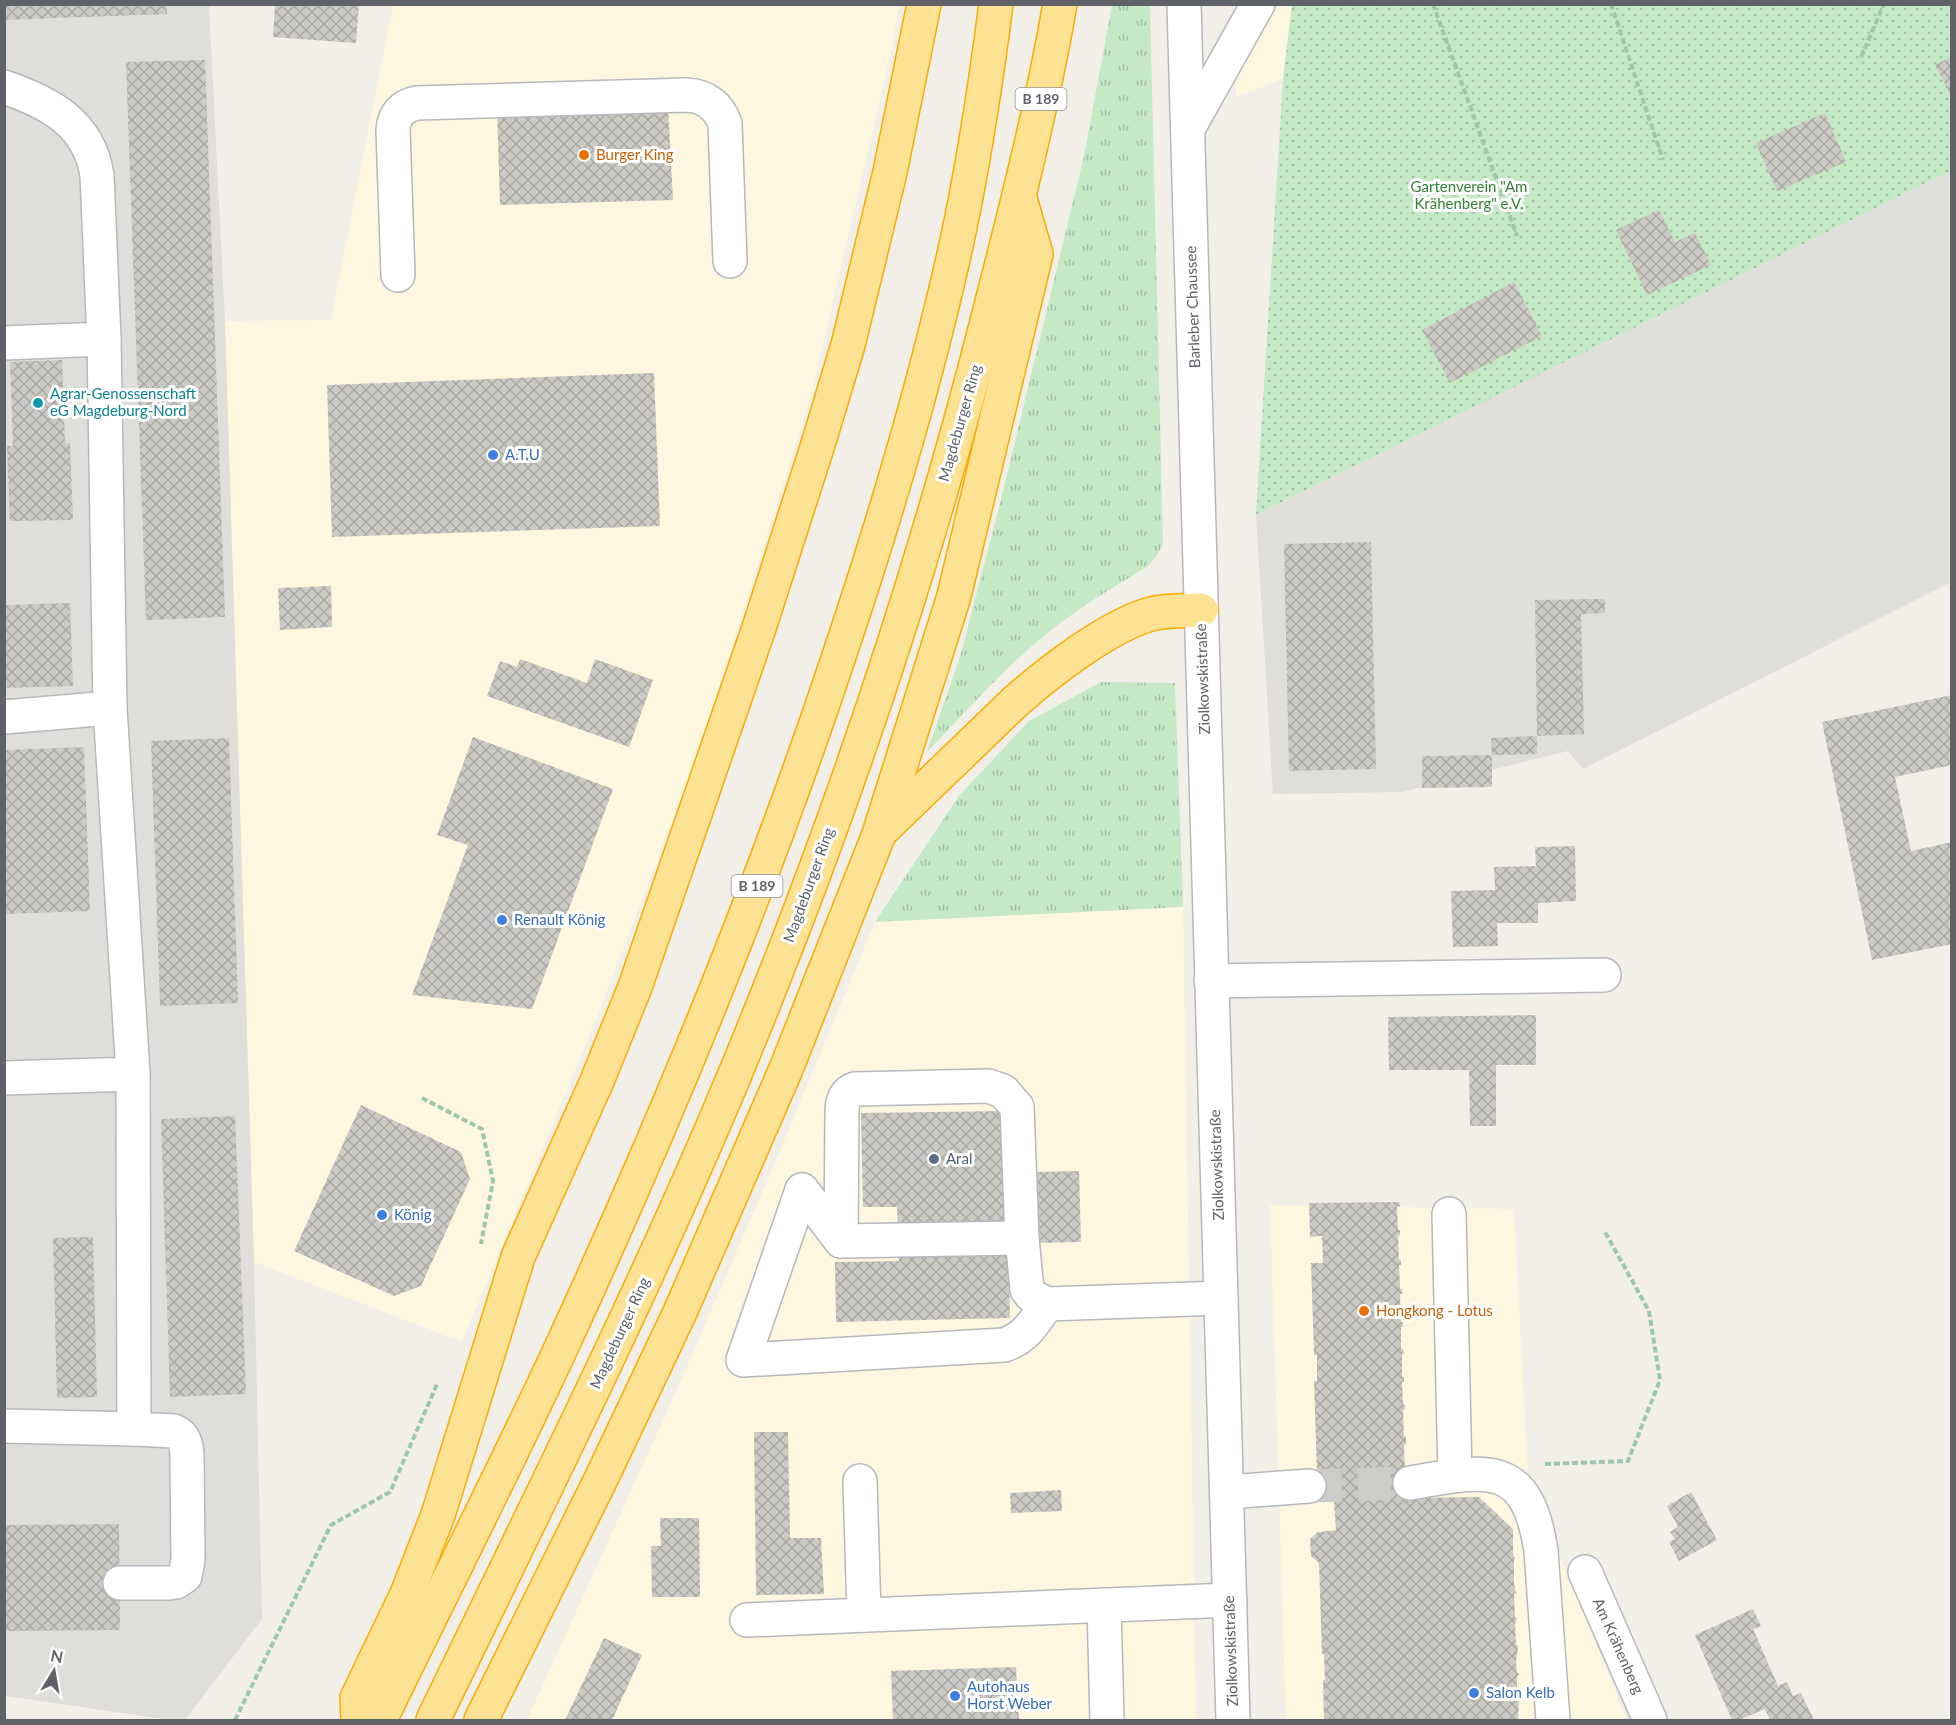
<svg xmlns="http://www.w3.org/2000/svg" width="1956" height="1725" viewBox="0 0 1956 1725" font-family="Lato,sans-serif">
	<defs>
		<pattern id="grass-tufts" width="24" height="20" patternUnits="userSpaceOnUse" patternTransform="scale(1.5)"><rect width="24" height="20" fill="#c5e8c5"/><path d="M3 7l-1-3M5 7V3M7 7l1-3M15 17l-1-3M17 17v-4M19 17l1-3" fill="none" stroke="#a3c0a4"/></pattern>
		<pattern id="garden-dots" width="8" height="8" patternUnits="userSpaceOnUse" patternTransform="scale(1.5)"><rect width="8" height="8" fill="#c5e8c5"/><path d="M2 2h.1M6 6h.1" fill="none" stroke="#a3c0a4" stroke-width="1.8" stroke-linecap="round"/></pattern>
		<pattern id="building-cross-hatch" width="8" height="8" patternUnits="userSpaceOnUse" patternTransform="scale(1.5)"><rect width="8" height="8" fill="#cccac5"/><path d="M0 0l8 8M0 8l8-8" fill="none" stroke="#a9a8a4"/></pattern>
	</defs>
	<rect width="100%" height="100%" fill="#f1efe8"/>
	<g fill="#fef7e0">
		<polygon points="393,5 899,5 892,48 811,396 701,745 598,1015 462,1342 254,1262 225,321 331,320"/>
		<polygon points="1236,5 1292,5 1283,79 1236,97"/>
		<polygon points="1183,907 1196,1720 527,1720 679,1385 772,1170 875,922"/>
		<polygon points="1270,1205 1514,1209 1528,1477 1627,1720 1286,1720"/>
	</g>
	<g fill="#e0deda">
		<polygon points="4,5 209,5 225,321 254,1262 262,1619 185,1720 171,1720 5,1696"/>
		<polygon points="1951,171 1951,582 1583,769 1568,751 1402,792 1273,794 1256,515"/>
	</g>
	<g fill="url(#grass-tufts)">
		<path d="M1112 5H1150L1163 544 1156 557 1148 566C1119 584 1090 601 1063 621 1013 658 970 707 927 752L960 657 1000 504 1084 156Z"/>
		<polygon points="1101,682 1175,683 1183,907 875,922 959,796 1029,721"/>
	</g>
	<polygon fill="url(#garden-dots)" points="1292,5 1951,5 1951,171 1256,515 1283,79"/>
	<g fill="url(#building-cross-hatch)">
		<polygon points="4,4 167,4 167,14 4,20"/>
		<polygon points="275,4 359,4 356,43 273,37"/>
		<polygon points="1952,57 1952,97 1935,65"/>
		<polygon points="205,60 225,617 146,620 126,62"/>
		<polygon points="668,107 673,200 500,205 497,111"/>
		<polygon points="1825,113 1846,162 1777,191 1756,143"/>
		<polygon points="1659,210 1675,242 1695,233 1711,265 1647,295 1616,230"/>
		<polygon points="1514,282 1542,336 1450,383 1422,330"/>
		<polygon points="62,360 65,444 70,443 73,520 10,521 7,446 13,446 10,362"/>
		<polygon points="654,373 660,526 332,537 327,385"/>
		<polygon points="1371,542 1376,769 1289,771 1284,544"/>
		<polygon points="331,586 332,627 280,630 278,588"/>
		<polygon points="1605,599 1605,613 1581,614 1584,734 1537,736 1535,600"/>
		<polygon points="70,603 73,686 4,688 4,605"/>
		<polygon points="520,659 587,683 595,659 653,680 629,747 487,696 500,661 517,667"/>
		<polygon points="1952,695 1952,765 1895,777 1911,851 1952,842 1952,944 1872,960 1822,722"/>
		<polygon points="1537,736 1537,754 1492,755 1491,738"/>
		<polygon points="473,737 613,789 532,1009 412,995 468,845 437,835"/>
		<polygon points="229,738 238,1003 160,1006 151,741"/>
		<polygon points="84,747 90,911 5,914 5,750"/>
		<polygon points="1492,755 1492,787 1422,788 1422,756"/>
		<polygon points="1575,846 1576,901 1538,903 1538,923 1497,923 1498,946 1453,947 1451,891 1495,890 1494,867 1536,866 1535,847"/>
		<polygon points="1536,1015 1536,1065 1496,1065 1496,1126 1470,1126 1469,1070 1389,1070 1388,1017"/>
		<polygon points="361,1105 461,1152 470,1179 421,1286 394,1296 294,1251"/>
		<polygon points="1005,1111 1010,1318 836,1322 835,1262 899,1261 897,1207 863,1207 861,1113"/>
		<polygon points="235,1116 246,1394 170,1397 161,1119"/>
		<polygon points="1079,1171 1081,1242 1037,1243 1036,1172"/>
		<polygon points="1399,1202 1400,1207 1397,1206 1398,1230 1400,1230 1400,1236 1398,1235 1399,1260 1401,1260 1401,1265 1399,1265 1400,1289 1402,1289 1402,1294 1400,1294 1401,1322 1403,1322 1403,1327 1401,1327 1401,1349 1403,1349 1404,1354 1402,1354 1402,1377 1404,1377 1404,1382 1402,1382 1403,1404 1405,1405 1405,1409 1403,1410 1404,1437 1406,1436 1406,1444 1404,1445 1405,1468 1407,1467 1411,1498 1479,1497 1513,1529 1513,1554 1515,1559 1514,1559 1514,1583 1516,1594 1514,1593 1515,1618 1517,1618 1515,1623 1516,1645 1518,1646 1516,1663 1517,1673 1519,1673 1517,1678 1517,1701 1519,1701 1518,1720 1324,1720 1323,1680 1325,1680 1324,1654 1322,1654 1319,1563 1311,1556 1310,1539 1318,1532 1336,1530 1334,1501 1313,1501 1317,1473 1314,1381 1317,1381 1317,1355 1314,1355 1311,1263 1323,1263 1322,1236 1310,1237 1309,1203"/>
		<polygon points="93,1237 97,1397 57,1398 53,1238"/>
		<polygon points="754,1432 788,1432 790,1538 821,1538 824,1594 756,1595"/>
		<polygon points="1061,1490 1062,1511 1011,1513 1010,1493"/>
		<polygon points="1691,1492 1717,1540 1679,1561 1669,1542 1675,1539 1670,1532 1678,1527 1667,1506"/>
		<polygon points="660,1518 699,1518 700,1597 652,1597 651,1546 661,1546"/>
		<polygon points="119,1524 120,1630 4,1631 4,1525"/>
		<polygon points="1753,1609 1761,1626 1753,1629 1778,1686 1787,1682 1793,1696 1801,1693 1814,1720 1770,1720 1765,1709 1739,1720 1732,1720 1695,1635"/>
		<polygon points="604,1638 642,1655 612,1720 565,1720"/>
		<polygon points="1016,1667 1019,1720 893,1720 891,1671"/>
	</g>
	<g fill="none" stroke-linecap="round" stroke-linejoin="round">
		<polyline stroke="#ccccc8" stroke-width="33" stroke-dasharray="33 16" stroke-linecap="butt" points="1309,1486 1410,1483"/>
		<defs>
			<g id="minor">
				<polyline points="1184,4 1233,1720"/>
				<path d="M4 87C51 103 89 124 97 175L104 339 110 708 133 1074 4 1078"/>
				<polyline points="1189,127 1258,4"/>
				<path d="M398 275 393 130C394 115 402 106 417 103L687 95C706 96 719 106 725 124L730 261"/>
				<polyline points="4,343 104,339"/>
				<polyline points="4,717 110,708"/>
				<polyline points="1211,981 1604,975"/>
				<path d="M802 1190 743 1360 1004 1345C1026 1338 1035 1321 1047 1304"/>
				<polyline points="802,1190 841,1241 1022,1238 1027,1290 1032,1296 1047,1304 1221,1298"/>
				<polyline points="1449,1214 1455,1475"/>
				<path d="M841 1241 842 1113C842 1102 844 1093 855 1089L988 1086 1003 1091 1017 1107 1022 1238"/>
				<polyline points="4,1426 134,1429"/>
				<polyline points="860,1481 864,1615"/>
				<path d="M1410 1483C1486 1470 1527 1458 1541 1551L1553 1720"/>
				<polyline points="1227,1492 1309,1486"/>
				<polyline points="1585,1572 1650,1720"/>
				<path d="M120 1583H169L176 1582 185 1576 188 1560 187 1454C186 1444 184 1435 174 1431L134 1429 133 1074"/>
				<polyline points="1104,1605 1107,1720"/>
				<polyline points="747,1620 1230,1600"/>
			</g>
			<g id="highway">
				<path d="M882 830 1016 701C1049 672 1108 626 1151 614 1166 610 1185 611 1201 610"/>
				<polyline points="358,1720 357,1698 407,1594 438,1515 518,1257 597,1081 635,987 759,628 820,438 848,345 890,172 924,4"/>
				<path d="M380 1720C440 1596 503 1473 561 1348 664 1125 758 898 836 665 881 532 922 396 953 259 972 175 985 90 996 4"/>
				<path d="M433 1720C530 1519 631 1318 719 1112 829 853 921 583 990 310 1016 209 1042 107 1060 4"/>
				<polyline points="481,1720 601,1479 681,1310 786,1069 879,834 954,596 1036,254 1019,195"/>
			</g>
		</defs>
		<use href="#minor" stroke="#b5b8bc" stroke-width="36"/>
		<use href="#highway" stroke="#f9ab00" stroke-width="36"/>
		<g stroke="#9cc7a9" stroke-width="4" stroke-dasharray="6 3" stroke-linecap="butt">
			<polyline points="1433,4 1517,236"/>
			<polyline points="1611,4 1663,160"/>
			<polyline points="1861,57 1884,4"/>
			<polyline points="422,1098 482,1129 493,1181 481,1244"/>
			<polyline points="1545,1464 1628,1461 1660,1380 1649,1311 1605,1232"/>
			<polyline points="235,1720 331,1525 390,1492 438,1382"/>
		</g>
		<use href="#minor" stroke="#fff" stroke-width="33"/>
		<use href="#highway" stroke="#fde293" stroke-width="33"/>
	</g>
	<g fill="#e8710a" stroke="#fff" stroke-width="2">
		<circle cx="584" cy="155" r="6"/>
		<circle cx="1364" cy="1311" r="6"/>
	</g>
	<circle fill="#0f9aa8" stroke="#fff" stroke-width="2" cx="38" cy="403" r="6"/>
	<g fill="#3f7fe0" stroke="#fff" stroke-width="2">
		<circle cx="493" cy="455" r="6"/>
		<circle cx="502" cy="920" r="6"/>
		<circle cx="382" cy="1215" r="6"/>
		<circle cx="1474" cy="1693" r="6"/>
		<circle cx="955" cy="1696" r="6"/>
	</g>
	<circle fill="#5c6f8a" stroke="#fff" stroke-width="2" cx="934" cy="1159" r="6"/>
	<g text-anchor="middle" stroke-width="6" stroke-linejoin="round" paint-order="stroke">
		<g fill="#fff" stroke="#8f9295" stroke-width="1.5">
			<rect x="1015.5" y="88" width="51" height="22" rx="4.5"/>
			<rect x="731.5" y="875" width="51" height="22" rx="4.5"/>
		</g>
		<g font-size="14" font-weight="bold" fill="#5f6368">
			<text x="1041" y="104">B 189</text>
			<text x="757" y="891">B 189</text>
		</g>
		<g font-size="15" fill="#c56008" stroke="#fff" text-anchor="start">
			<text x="596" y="160">Burger King</text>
			<text x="1376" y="1316">Hongkong - Lotus</text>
		</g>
		<g font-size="15" fill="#348238" stroke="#fff">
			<text x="1469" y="192">Gartenverein "Am<tspan x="1469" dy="17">Krähenberg" e.V.</tspan></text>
		</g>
		<g font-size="15" fill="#5f6368" stroke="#fff">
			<text transform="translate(1193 307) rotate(-92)" y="5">Barleber Chaussee</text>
			<text transform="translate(960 423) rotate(-74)" y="5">Magdeburger Ring</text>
			<text transform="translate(1203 679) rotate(-92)" y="5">Ziolkowskistraße</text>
			<text transform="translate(809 885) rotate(-70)" y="5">Magdeburger Ring</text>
			<text transform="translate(1217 1165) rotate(-92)" y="5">Ziolkowskistraße</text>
			<text transform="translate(620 1333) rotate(-65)" y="5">Magdeburger Ring</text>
			<text transform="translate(1618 1646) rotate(66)" y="5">Am Krähenberg</text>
			<text transform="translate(1231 1651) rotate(-92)" y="5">Ziolkowskistraße</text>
		</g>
		<g font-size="15" fill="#0d838f" stroke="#fff" text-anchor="start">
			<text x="50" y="399">Agrar-Genossenschaft<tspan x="50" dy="17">eG Magdeburg-Nord</tspan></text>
		</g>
		<g font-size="15" fill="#366cbe" stroke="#fff" text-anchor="start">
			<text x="505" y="460">A.T.U</text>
			<text x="514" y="925">Renault König</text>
			<text x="394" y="1220">König</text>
			<text x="967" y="1692">Autohaus<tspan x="967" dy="17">Horst Weber</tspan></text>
			<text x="1486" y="1698">Salon Kelb</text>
		</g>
		<g font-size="15" fill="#4e5e75" stroke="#fff" text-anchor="start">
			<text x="946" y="1164">Aral</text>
		</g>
	</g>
	<rect width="1956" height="1725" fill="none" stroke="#5f6368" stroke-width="12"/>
	<g transform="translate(54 1671) rotate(11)" stroke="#ffffff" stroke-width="4.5" paint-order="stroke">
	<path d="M0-4.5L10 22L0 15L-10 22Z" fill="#5f6368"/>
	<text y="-9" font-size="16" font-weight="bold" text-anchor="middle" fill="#5f6368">N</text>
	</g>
</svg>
